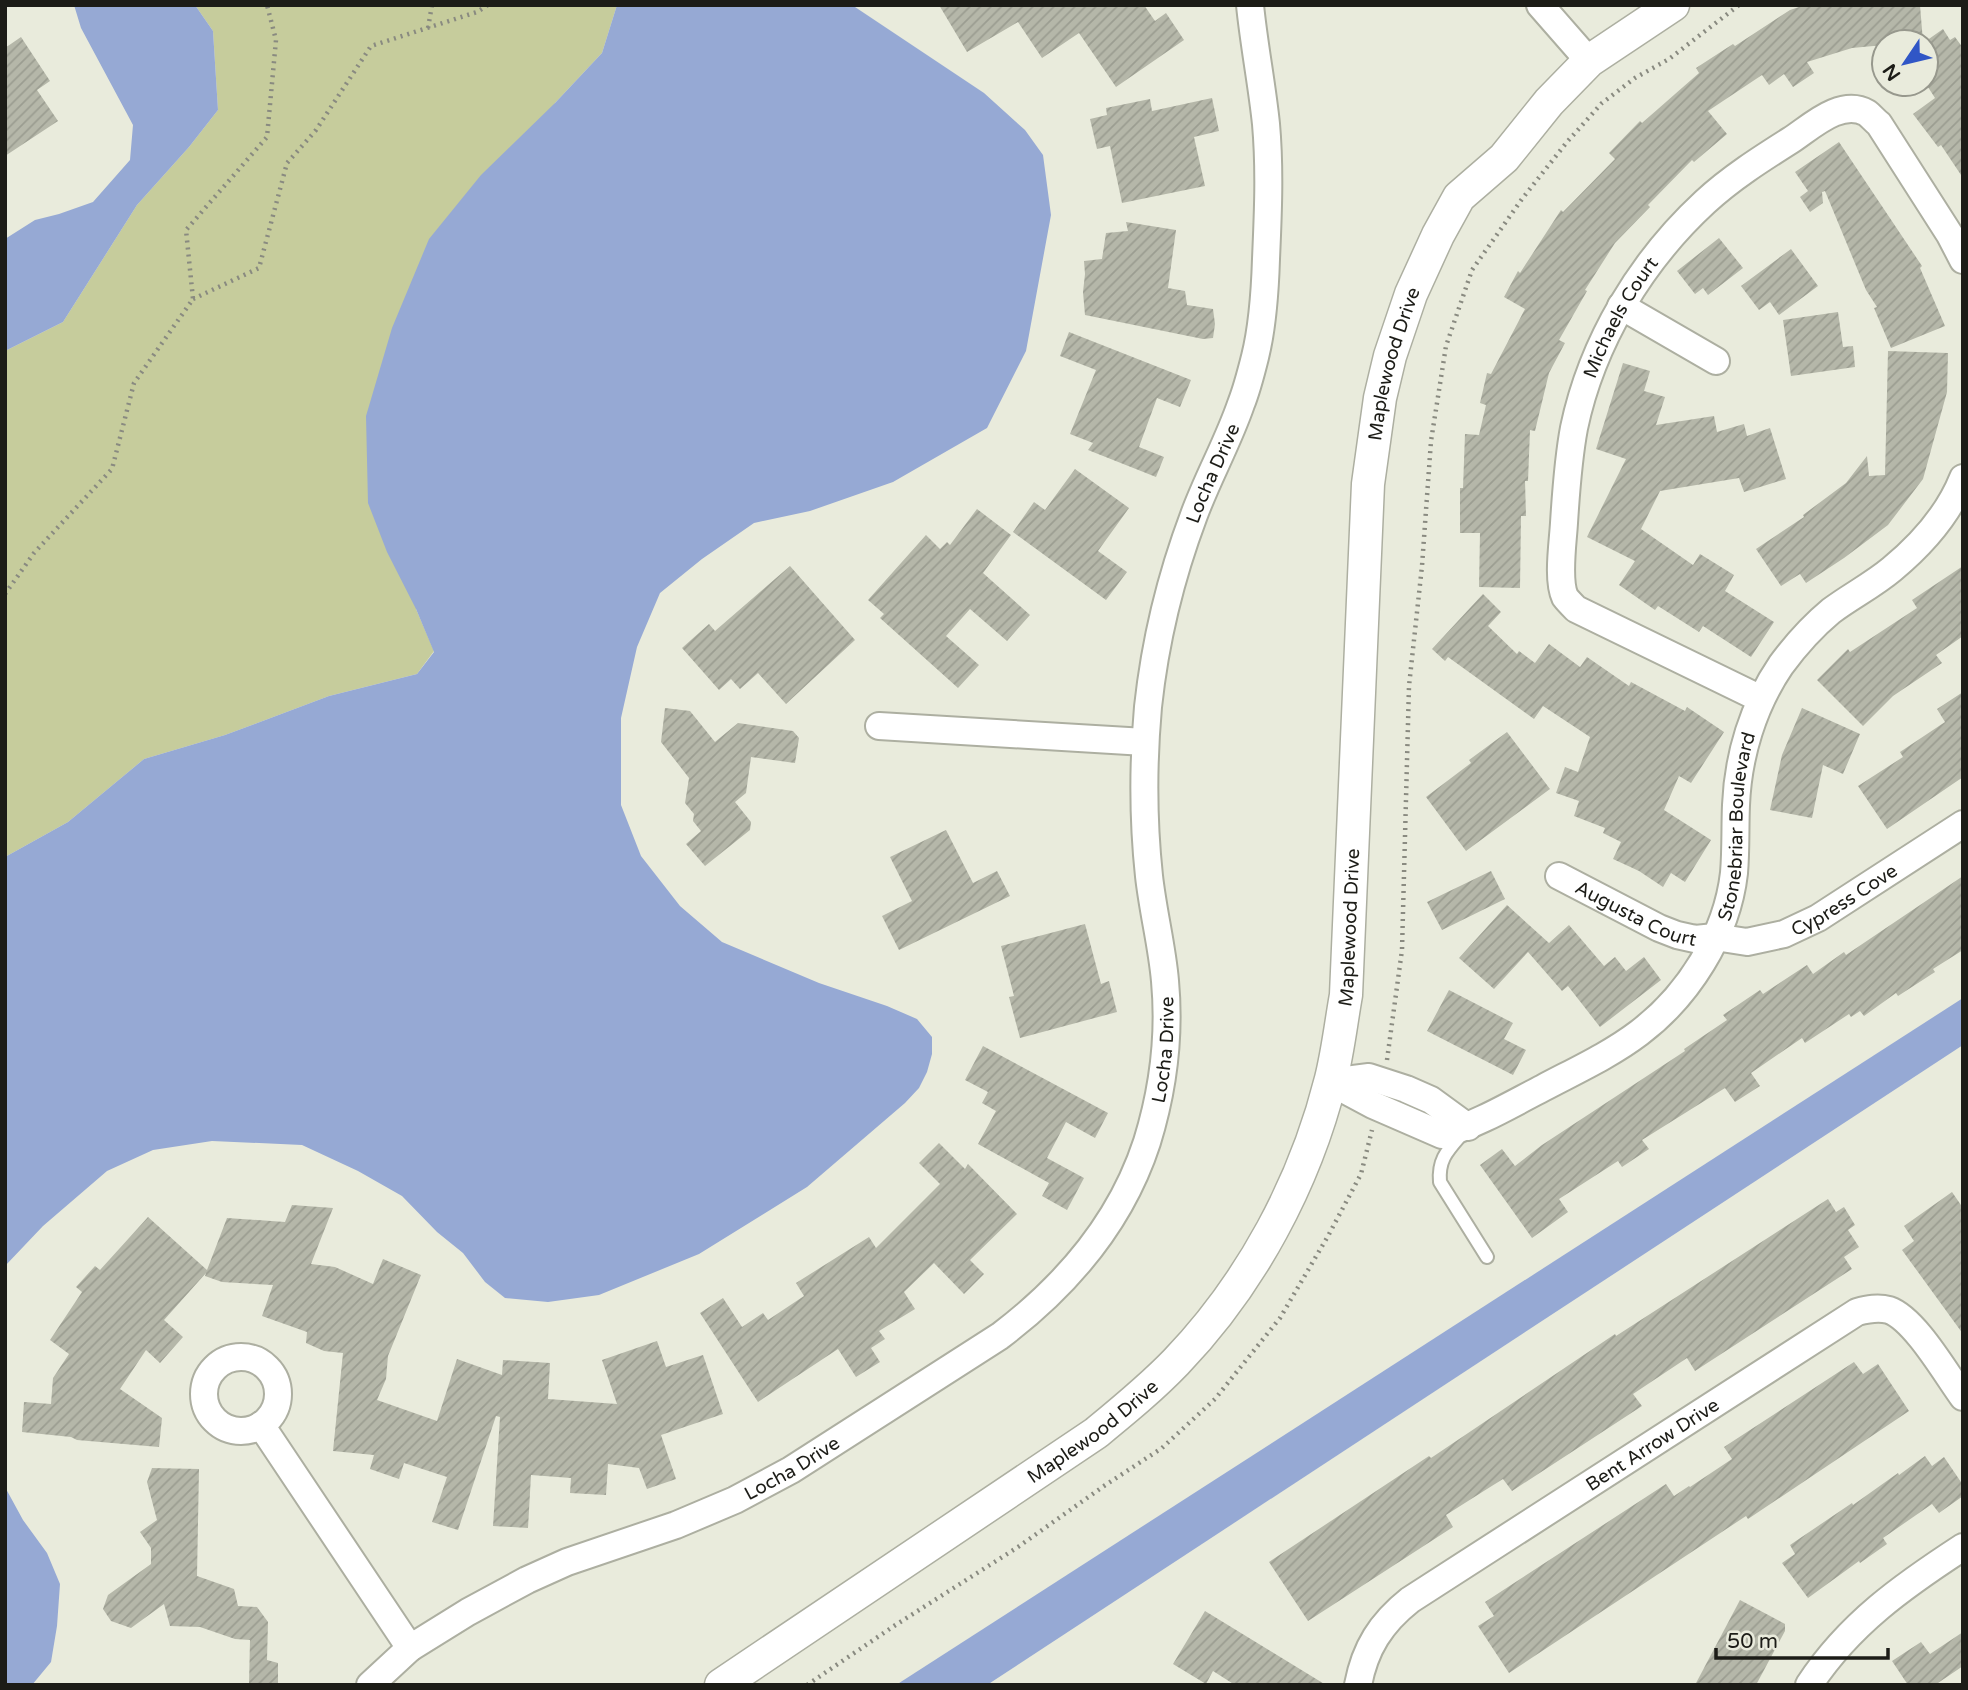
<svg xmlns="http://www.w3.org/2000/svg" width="1968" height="1690" viewBox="0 0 1968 1690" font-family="'Varela Round',sans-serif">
	<defs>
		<pattern id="building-hatch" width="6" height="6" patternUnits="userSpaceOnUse" patternTransform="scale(1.75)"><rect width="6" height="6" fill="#b5b7a9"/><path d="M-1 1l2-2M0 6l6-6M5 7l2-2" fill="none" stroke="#9b9d91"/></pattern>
	</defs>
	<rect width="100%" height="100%" fill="#e9ebdc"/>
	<polygon fill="#c6cc9c" points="195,5 617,5 602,53 555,103 416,609 434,651 417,674 329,696 225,735 144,759 68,822 5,857 5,351 63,322 137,205 189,147 218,110 213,31"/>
	<g fill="#96a9d4">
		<polygon points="74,5 195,5 213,31 218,110 189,147 137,205 63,322 5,351 5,239 35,220 59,214 93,202 130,160 133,125 81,28"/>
		<polygon points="617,5 852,5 984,93 1025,130 1043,155 1051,215 1026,351 987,428 893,482 810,511 754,523 702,559 660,593 637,647 621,718 621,805 641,856 680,906 722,942 819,983 887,1006 917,1019 932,1037 932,1054 927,1072 919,1088 905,1103 807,1187 699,1254 599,1295 548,1302 505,1298 485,1282 463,1253 437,1232 402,1196 358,1171 302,1145 212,1141 153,1150 107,1171 43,1226 5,1266 5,857 68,822 144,759 225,735 329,696 417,674 434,652 416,609 387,552 368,503 366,416 392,328 429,239 481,175 555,103 602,53"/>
		<polygon points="1963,998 1963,1045 987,1685 896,1685"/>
		<polygon points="5,1487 23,1520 47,1553 60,1584 57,1626 51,1662 32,1685 5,1685"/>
	</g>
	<g fill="url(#building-hatch)">
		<polygon points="939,5 1144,5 1155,21 1166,13 1184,40 1116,87 1079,33 1042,58 1018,22 967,52"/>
		<polygon points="1805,5 1920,5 1923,42 1884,42 1884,45 1852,48 1807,62 1814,73 1793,87 1784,74 1769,85 1762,75 1708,111 1727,134 1694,162 1692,160 1648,205 1650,207 1615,243 1585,290 1587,291 1559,340 1565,343 1549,373 1535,431 1530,430 1528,481 1525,481 1526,516 1521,516 1520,588 1479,587 1480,533 1460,533 1460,488 1463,488 1465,434 1479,435 1486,405 1480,403 1487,373 1491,374 1525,309 1504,297 1518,271 1520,273 1561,210 1563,212 1615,159 1609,153 1640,121 1642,123 1699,73 1696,68 1733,44 1735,46 1790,10"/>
		<polygon points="1943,29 1950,40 1955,37 1963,48 1963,178 1941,145 1938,147 1913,114 1935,98 1926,84 1926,41"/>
		<polygon points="21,37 50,81 37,90 58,121 5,156 5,48"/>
		<polygon points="1212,98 1219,131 1194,137 1205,186 1122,203 1110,146 1097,149 1090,119 1107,115 1106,108 1150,99 1152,111"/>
		<polygon points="1839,142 1922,266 1920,268 1945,326 1891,348 1874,308 1877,307 1866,290 1825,191 1822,192 1823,203 1810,212 1800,197 1808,191 1795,172"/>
		<polygon points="1126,222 1176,230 1168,288 1185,291 1187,305 1213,309 1215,324 1213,338 1203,339 1085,315 1083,292 1085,274 1084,261 1102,259 1106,233 1128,231"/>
		<polygon points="1719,238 1743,268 1708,295 1703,288 1695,294 1677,271"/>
		<polygon points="1791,249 1818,286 1779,315 1770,302 1759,310 1741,286"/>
		<polygon points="1838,312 1843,347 1853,346 1855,367 1791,376 1783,320"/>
		<polygon points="1069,332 1191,380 1180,407 1157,398 1139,447 1164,457 1156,477 1088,450 1093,443 1070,434 1096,370 1060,356"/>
		<polygon points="1888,351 1948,353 1947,392 1923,479 1888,525 1844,558 1806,583 1800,574 1781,586 1756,549 1804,517 1803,515 1846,483 1867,456 1869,476 1885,475"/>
		<polygon points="1623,363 1650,371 1644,391 1665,397 1656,425 1714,416 1717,432 1744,424 1747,436 1770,428 1786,479 1744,492 1739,478 1660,491 1641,529 1693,565 1700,554 1734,575 1725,591 1774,622 1751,657 1703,626 1699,632 1658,606 1655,610 1619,585 1635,561 1587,537 1626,459 1596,449"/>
		<polygon points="1075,469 1129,508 1098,551 1127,572 1106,600 1013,532 1034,502 1045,510"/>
		<polygon points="977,509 1011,535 983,573 1030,615 1007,641 970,609 946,636 979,665 958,688 880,618 884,614 868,600 926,535 940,549 947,542 950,545"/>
		<polygon points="790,566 855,640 786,704 758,673 740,689 731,679 719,690 682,648 709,624 715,631"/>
		<polygon points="1963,566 1963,636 1936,655 1942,663 1893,696 1863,726 1817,680 1848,649 1850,652 1917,608 1912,600"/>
		<polygon points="1483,594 1501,612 1488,626 1517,654 1519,651 1535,663 1549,644 1580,667 1587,657 1629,686 1631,682 1685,711 1687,707 1724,732 1691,783 1679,776 1664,810 1711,840 1685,882 1671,873 1663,887 1639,871 1613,859 1621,842 1603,833 1605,828 1574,816 1579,801 1556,793 1565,767 1578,772 1590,737 1543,706 1534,719 1448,657 1445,661 1432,649"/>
		<polygon points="1963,692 1963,777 1887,829 1858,786 1903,757 1900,752 1945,722 1937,709"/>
		<polygon points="665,708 690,711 715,742 738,723 793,731 799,738 795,763 751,757 746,793 735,802 751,822 750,830 705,866 686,844 701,831 693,821 694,814 685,803 689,778 661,742"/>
		<polygon points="1802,708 1860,734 1843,774 1823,765 1812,818 1770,810 1782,755"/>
		<polygon points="1507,732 1550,789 1466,851 1426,797 1471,763 1469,760"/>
		<polygon points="946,830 973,883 997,871 1010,896 899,950 882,916 912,901 890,857"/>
		<polygon points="1491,871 1505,899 1442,930 1427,902"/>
		<polygon points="1963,876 1963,950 1933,969 1935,972 1898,996 1896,993 1864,1016 1860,1011 1851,1017 1849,1014 1805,1043 1802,1038 1751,1073 1760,1086 1735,1102 1725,1088 1642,1140 1649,1149 1622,1167 1618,1161 1559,1199 1568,1212 1532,1238 1480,1165 1502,1149 1515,1166 1542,1145 1685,1051 1684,1049 1727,1020 1723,1015 1760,990 1763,994 1807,965 1813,974 1844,952 1846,955"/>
		<polygon points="1507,905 1549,943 1569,925 1604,966 1615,957 1626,971 1644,957 1661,980 1600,1027 1568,986 1562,991 1528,952 1494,989 1459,958"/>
		<polygon points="1085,924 1101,984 1109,981 1117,1012 1020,1038 1009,997 1014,996 1001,946"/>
		<polygon points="1449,990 1513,1023 1504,1039 1526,1050 1513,1075 1427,1031"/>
		<polygon points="983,1046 1108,1113 1095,1138 1066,1122 1047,1158 1084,1178 1067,1210 1042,1196 1049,1183 978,1144 996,1111 982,1103 988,1092 965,1080"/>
		<polygon points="939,1143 965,1169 968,1164 1017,1214 970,1260 984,1274 964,1294 934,1263 904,1292 915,1309 879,1331 885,1339 871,1348 880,1362 856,1377 838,1349 758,1402 700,1313 723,1298 742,1327 763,1313 768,1320 804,1296 796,1283 869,1237 876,1248 940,1184 919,1163"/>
		<polygon points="1952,1192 1963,1208 1963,1334 1902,1250 1914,1241 1904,1226"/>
		<polygon points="1828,1199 1836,1212 1844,1207 1855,1225 1848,1230 1859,1247 1844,1257 1852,1269 1695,1371 1687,1358 1633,1394 1642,1406 1512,1491 1503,1479 1487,1489 1446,1515 1453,1527 1308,1621 1269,1562 1429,1456 1431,1458 1615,1334 1616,1336"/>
		<polygon points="292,1205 333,1208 311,1264 335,1267 373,1284 383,1259 421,1275 388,1356 386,1379 377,1400 437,1421 457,1359 502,1375 503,1360 550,1363 548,1399 617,1404 602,1360 657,1341 666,1367 703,1355 723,1414 661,1435 676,1479 647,1489 639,1468 608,1464 606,1495 570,1493 571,1478 531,1475 528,1528 493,1526 500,1417 496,1416 458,1530 432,1522 447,1477 404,1463 399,1479 370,1469 374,1455 333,1451 343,1353 324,1351 306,1343 307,1332 262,1316 273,1285 222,1282 205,1276 206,1273 164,1320 183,1337 160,1363 146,1350 120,1389 162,1418 159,1447 77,1440 71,1437 22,1432 24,1402 51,1404 53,1378 69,1354 50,1340 82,1292 76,1287 95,1266 100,1270 148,1217 207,1270 227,1218 285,1222"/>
		<polygon points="1854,1362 1863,1374 1878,1364 1909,1411 1748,1519 1746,1516 1509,1673 1478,1626 1494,1616 1485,1602 1666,1484 1674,1496 1689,1486 1690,1487 1732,1459 1724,1447"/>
		<polygon points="1925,1456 1932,1466 1944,1457 1963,1485 1963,1496 1939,1513 1932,1504 1883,1538 1887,1544 1860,1563 1859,1561 1808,1598 1782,1563 1795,1554 1790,1545 1852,1503 1853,1505 1898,1473 1899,1475"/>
		<polygon points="152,1468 199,1469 197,1576 234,1589 238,1606 257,1607 268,1622 267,1660 278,1663 278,1685 249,1685 250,1640 235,1639 200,1627 170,1626 164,1604 131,1628 111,1621 103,1609 108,1595 151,1564 151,1548 140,1532 157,1520 147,1482"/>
		<polygon points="1740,1600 1785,1624 1785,1631 1756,1685 1695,1685"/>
		<polygon points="1205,1611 1326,1685 1235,1685 1213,1671 1206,1684 1173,1664"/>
		<polygon points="1963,1632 1963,1666 1935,1685 1908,1685 1892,1661 1921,1642 1930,1654"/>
	</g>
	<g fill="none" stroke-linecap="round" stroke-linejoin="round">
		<defs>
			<path id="service" d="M1461 1135C1447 1151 1438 1160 1440 1182L1487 1257"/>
			<g id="minor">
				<polyline points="1540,5 1589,61"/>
				<polyline points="1621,306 1716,361"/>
				<path id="s1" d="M1761 699 1576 609C1573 606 1568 601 1565 597 1557 580 1563 542 1564 523 1566 491 1568 460 1574 428 1592 342 1641 261 1705 202 1731 178 1761 159 1791 140 1811 127 1841 98 1867 113 1871 116 1875 121 1879 124L1950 235 1963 260"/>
				<polyline points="879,726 1145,742"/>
				<path id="s2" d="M1559 876 1659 928 1677 935 1695 939 1715 937 1747 942 1784 934 1818 918 1963 824"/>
				<path id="s3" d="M1330 1082 1373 1105 1442 1135C1478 1124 1510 1105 1543 1088 1575 1071 1610 1055 1639 1033 1688 996 1727 935 1734 873 1736 850 1735 828 1736 805 1738 756 1753 706 1781 665 1795 646 1813 626 1831 611 1851 596 1873 585 1892 569 1921 545 1949 513 1963 478"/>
				<polyline points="1330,1082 1369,1077 1406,1089 1431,1100 1468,1127"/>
				<circle cx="241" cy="1394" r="37"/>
				<polyline points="261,1425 410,1648"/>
				<path id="s4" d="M370 1685 410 1648 468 1612 527 1580 567 1562 676 1525 735 1500 791 1470 1000 1336C1066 1286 1121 1222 1147 1142 1163 1090 1170 1035 1165 981 1162 946 1153 912 1149 876 1143 820 1143 763 1148 707 1155 642 1171 576 1194 515 1208 477 1228 442 1241 404 1247 389 1251 373 1255 357 1263 325 1265 291 1266 259 1268 214 1270 169 1266 124 1262 85 1254 45 1250 5"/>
				<path id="s5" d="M1358 1685C1365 1648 1381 1623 1410 1600L1857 1312C1868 1309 1878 1307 1889 1310 1915 1319 1946 1374 1963 1397"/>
				<path d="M1809 1685C1849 1624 1903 1586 1963 1547"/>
			</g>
			<g id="tertiary">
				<path id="s6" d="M721 1685 1096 1433C1124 1410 1151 1388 1176 1362 1251 1284 1305 1183 1331 1079 1338 1051 1341 1023 1346 995L1368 484 1380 398 1390 356 1411 294 1438 235 1459 197 1504 158 1549 102 1589 61 1673 5"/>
			</g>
		</defs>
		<use href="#service" stroke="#adafa1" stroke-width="16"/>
		<use href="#minor" stroke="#adafa1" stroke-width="30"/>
		<use href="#tertiary" stroke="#adafa1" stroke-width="35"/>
		<g stroke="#898a80" stroke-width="4.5" stroke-dasharray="2 5" stroke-linecap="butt">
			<polyline points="428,28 432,5"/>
			<polyline points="193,299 259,268 287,163 316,130 371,46 477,12 488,5"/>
			<polyline points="5,594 34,553 112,469 134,383 193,299 186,230 267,137 276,40 267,5"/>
			<polyline points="1387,1060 1402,950 1409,686 1422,566 1431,441 1446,346 1472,270 1522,199 1567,142 1602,103 1635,78 1669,59 1739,5"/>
			<polyline points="807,1685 894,1626 1018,1547 1104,1486 1162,1448 1215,1399 1280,1318 1328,1236 1361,1174 1372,1130"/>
		</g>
		<use href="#service" stroke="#fff" stroke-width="12"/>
		<use href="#minor" stroke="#fff" stroke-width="26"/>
		<use href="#tertiary" stroke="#fff" stroke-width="32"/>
	</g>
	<g text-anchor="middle" stroke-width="7" stroke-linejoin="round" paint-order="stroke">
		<g font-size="19" fill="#1c1c17" stroke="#e9ebdc">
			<text dy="7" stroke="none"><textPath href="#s1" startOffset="513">Michaels Court</textPath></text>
			<text dy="7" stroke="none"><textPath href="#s6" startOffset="1605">Maplewood Drive</textPath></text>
			<text dy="7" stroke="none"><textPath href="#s4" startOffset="1654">Locha Drive</textPath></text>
			<text dy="7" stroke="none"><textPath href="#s3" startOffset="584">Stonebriar Boulevard</textPath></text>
			<text dy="7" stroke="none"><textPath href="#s2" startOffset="310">Cypress Cove</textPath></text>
			<text dy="7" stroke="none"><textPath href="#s2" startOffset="86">Augusta Court</textPath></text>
			<text dy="7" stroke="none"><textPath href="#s6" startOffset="1038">Maplewood Drive</textPath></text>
			<text dy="7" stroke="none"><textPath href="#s4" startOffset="1066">Locha Drive</textPath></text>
			<text dy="7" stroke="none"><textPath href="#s6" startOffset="450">Maplewood Drive</textPath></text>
			<text dy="7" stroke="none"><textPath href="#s5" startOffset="390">Bent Arrow Drive</textPath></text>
			<text dy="7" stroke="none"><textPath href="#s4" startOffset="478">Locha Drive</textPath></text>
		</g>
	</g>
	<rect width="1968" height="1690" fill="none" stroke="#1c1c17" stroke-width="14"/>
	<g transform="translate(1905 63) rotate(235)"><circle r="33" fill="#e9ebdc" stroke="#97988d" stroke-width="2"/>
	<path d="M0-5L12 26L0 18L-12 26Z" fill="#3056c6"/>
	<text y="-10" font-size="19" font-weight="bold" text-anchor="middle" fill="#1c1c17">N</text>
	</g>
	<path d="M1716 1648v10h172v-10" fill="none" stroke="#1c1c17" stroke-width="3.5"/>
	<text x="1727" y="1648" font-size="21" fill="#1c1c17" stroke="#e9ebdc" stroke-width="5" paint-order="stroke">50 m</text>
</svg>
